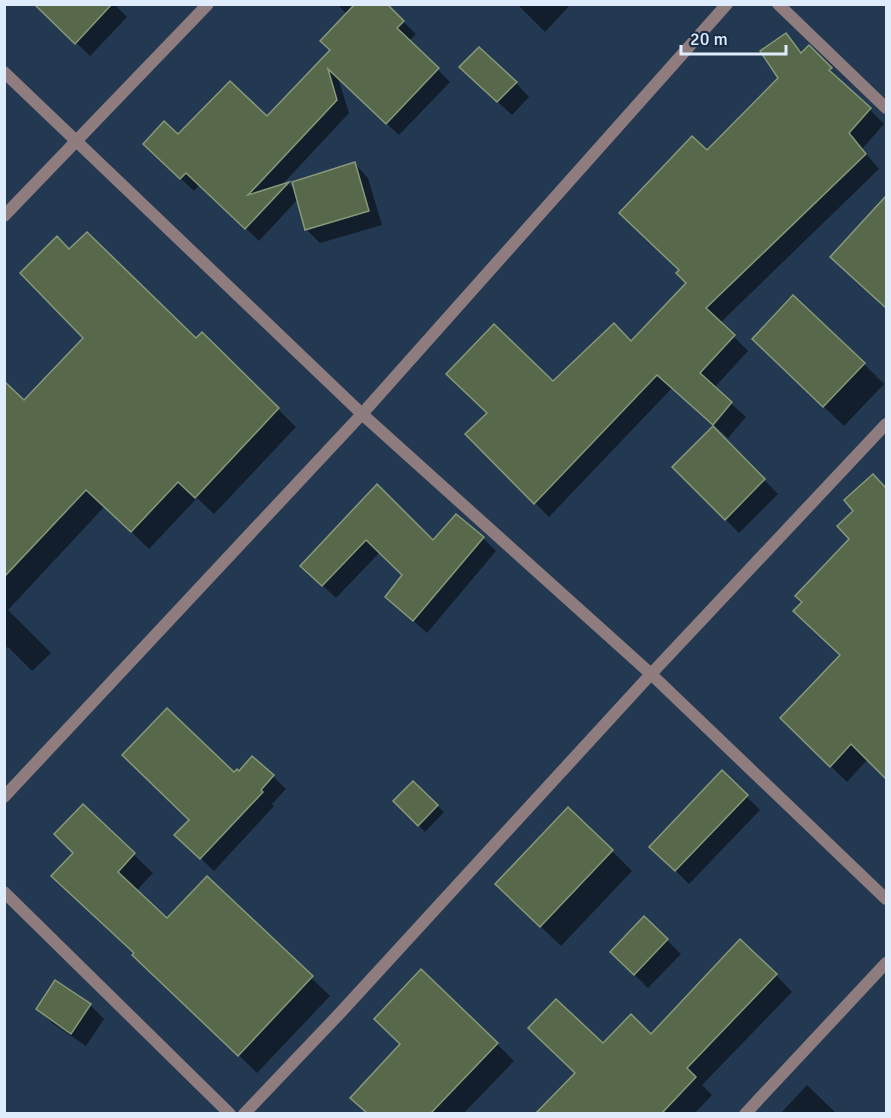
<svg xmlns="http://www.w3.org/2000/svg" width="891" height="1118" viewBox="0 0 891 1118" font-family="Signika,sans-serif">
	<rect width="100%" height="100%" fill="#233951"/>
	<g fill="#0007">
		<polygon points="36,4 114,4 127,17 90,56"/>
		<polygon points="337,4 385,4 416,34 409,41 450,82 399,135 338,78 349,113 280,187 289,184 296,191 355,164 368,178 382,225 320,243 306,229 298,199 259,241 200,184 194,191 157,156 178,136 267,118 332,50 347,14"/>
		<polygon points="517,4 571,4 545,32"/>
		<polygon points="786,35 803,53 809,48 884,124 862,149 879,169 720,323 748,351 714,388 746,417 728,438 672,388 549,517 467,434 553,383 632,342 688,283 681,271 707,152 780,78"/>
		<polygon points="475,81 516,83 529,97 512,115"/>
		<polygon points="876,210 886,219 886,308 852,277"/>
		<polygon points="70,251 196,340 202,334 296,427 214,514 197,498 149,549 105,506 8,610 51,653 32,671 8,647 4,649 4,383 24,402 85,338"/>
		<polygon points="774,359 864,364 884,384 844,426"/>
		<polygon points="713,428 778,494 739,533 674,467"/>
		<polygon points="378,486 433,542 483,538 496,551 427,633 387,597 404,575 380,552 336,598 302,566"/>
		<polygon points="886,486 886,777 868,759 847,782 798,735 842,655 851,539"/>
		<polygon points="722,772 760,810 689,884 665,860"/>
		<polygon points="240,773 273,776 286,789 272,804 274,806 214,871 189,847 234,774"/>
		<polygon points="413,783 444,812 425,832 395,801"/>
		<polygon points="83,806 153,873 136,891 168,920 208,878 330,996 257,1073 136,954 75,853"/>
		<polygon points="612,851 632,871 561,946 517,904"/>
		<polygon points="644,918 681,954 648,988 612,952"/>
		<polygon points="776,975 792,992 702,1085 712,1095 694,1114 539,1114 603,1045 651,1036"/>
		<polygon points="56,982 90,1005 104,1019 86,1046 52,1023 38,1009"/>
		<polygon points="497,1044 514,1061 463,1114 368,1114 352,1098 402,1045"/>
		<polygon points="807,1085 837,1114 780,1114"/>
	</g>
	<g fill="#57694a" stroke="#869979" stroke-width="1.5">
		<polygon points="34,4 112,4 75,44"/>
		<polygon points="355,4 387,4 404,21 397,28 439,68 386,124 328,69 337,100 248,195 289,182 245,229 186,173 180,179 143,144 164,121 178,134 230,81 267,116 330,50 320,41"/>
		<polygon points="786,33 801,53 809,45 832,68 829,70 871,108 849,133 866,154 706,308 735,335 700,373 732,402 713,425 657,375 534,504 465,434 487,413 446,374 494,324 553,381 614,323 631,341 686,283 676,273 679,270 619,213 692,136 707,150 778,78 760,51"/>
		<polygon points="479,47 517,82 497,102 459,67"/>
		<polygon points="355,162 369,211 305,230 292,182"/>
		<polygon points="886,196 886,308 830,257"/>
		<polygon points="87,232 196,338 202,332 279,408 195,498 178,482 131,532 86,490 4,577 4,381 24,400 83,338 20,273 57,236 69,249"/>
		<polygon points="793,295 865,363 823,407 752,339"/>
		<polygon points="713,426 765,479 725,520 672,467"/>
		<polygon points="873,474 886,488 886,779 851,744 830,767 780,718 840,655 793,611 802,602 795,596 849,539 837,526 853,511 844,500"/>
		<polygon points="377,484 433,540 456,514 484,537 413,621 385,597 402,575 366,540 322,586 300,566"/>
		<polygon points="167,708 234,772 237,769 239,771 252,756 274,775 261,790 263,792 200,859 174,835 189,820 122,755"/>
		<polygon points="722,770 748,795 675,871 649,847"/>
		<polygon points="413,781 438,805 418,826 393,801"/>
		<polygon points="83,804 135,853 118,872 167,918 207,876 313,976 238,1056 132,955 134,953 51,876 73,853 54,834"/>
		<polygon points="568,807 613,850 540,927 495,884"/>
		<polygon points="644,916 668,939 634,975 610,952"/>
		<polygon points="740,939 777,974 687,1068 696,1077 662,1113 536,1113 575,1073 528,1028 556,999 603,1043 631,1014 651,1034"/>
		<polygon points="421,969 498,1043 431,1113 367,1113 350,1098 400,1044 374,1019"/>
		<polygon points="55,980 91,1004 71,1034 36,1009"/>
	</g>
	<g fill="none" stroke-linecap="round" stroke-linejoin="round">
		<g stroke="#8f7c7e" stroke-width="12">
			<polyline points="778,4 886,108"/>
			<polyline points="4,72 362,414 651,674 886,899"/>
			<polyline points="4,216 208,4"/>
			<polyline points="4,797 362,414 727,4"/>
			<polyline points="4,892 230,1114"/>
			<polyline points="244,1114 341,1012 651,674 886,424"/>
			<polyline points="745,1114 886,963"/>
		</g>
	</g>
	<rect width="891" height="1118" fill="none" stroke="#dfecfc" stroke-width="12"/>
	<path d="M681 45v9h105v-9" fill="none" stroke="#dfecfc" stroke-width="3"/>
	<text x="690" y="45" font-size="18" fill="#dfecfc" stroke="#192e46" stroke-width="4.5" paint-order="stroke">20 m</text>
</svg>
